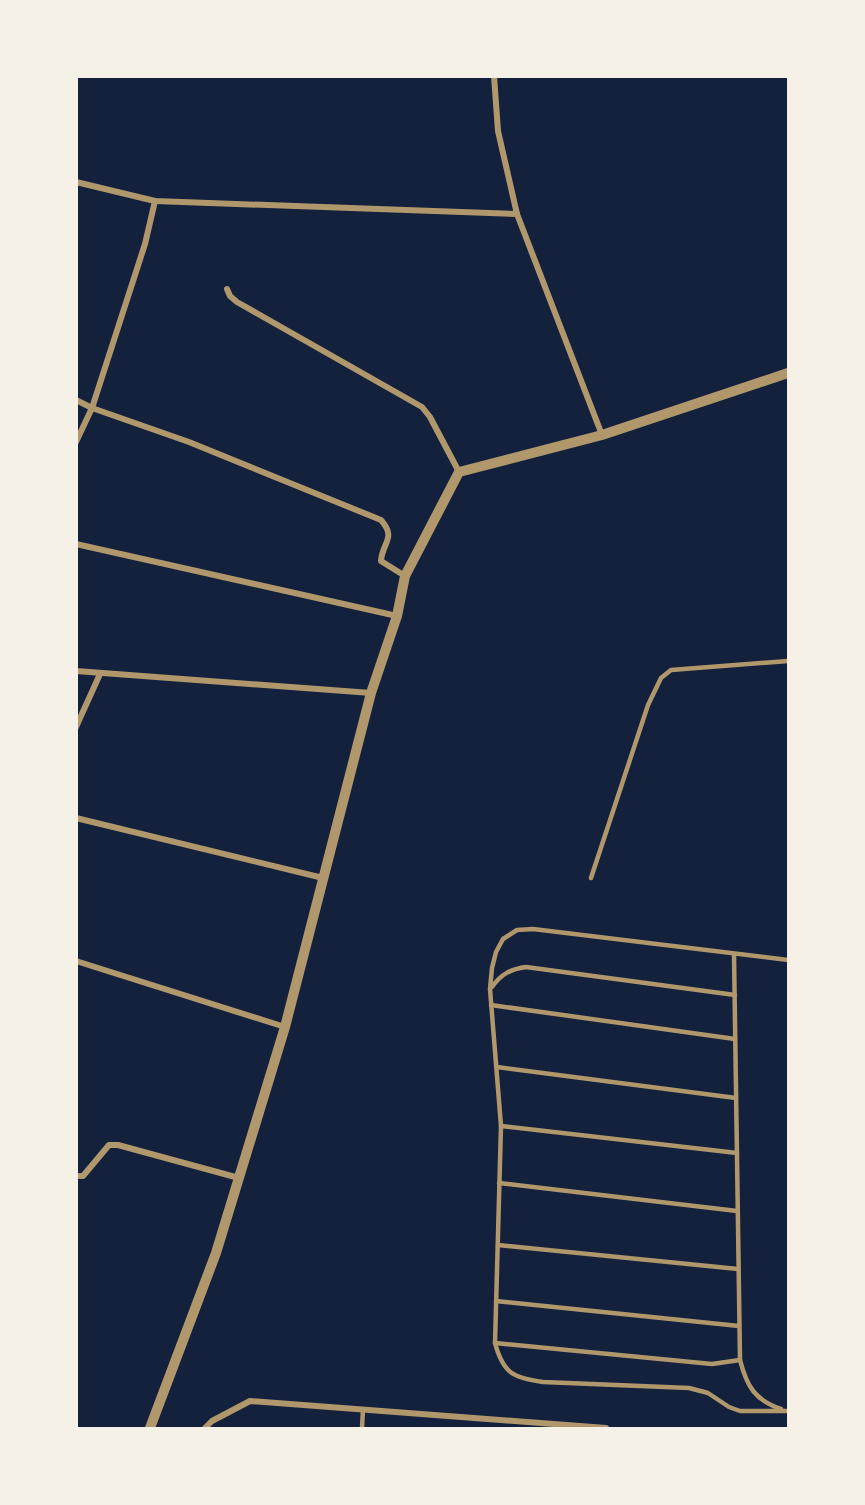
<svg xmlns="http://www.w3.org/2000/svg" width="865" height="1505" viewBox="0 0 865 1505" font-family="Rubik,sans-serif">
	<rect width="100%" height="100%" fill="#14213d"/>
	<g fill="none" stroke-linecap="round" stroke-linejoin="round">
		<g stroke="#b1986c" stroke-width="4.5">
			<polyline points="591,878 648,705 661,678 671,670 788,661"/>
			<path d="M734 954 740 1360C747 1387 755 1400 781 1409"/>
			<path d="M788 960 533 929 517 930 503 939 496 952 492 968 490 989 501 1126 495 1343C503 1373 513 1378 543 1382L689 1388 708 1393 729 1407 740 1411H788"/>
			<path d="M492 987C501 974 511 969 526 967L735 995"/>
			<polyline points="491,1005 735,1039"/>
			<polyline points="497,1067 736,1098"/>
			<polyline points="501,1126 737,1153"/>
			<polyline points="499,1183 737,1211"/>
			<polyline points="498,1245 738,1269"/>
			<polyline points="496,1301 739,1326"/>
			<polyline points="495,1343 712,1364 740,1360"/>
			<polyline points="362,1428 363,1409"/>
		</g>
		<g stroke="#b1986c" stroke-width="6">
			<polyline points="494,76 498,131 517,214 602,435"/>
			<polyline points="76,182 155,201 517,214"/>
			<polyline points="227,289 230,296 237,302 422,407 430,417 459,472"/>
			<path d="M76 400 92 408 189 442 381 520C397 538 382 543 381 561L405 576"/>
			<polyline points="76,442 92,408 145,244 155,201"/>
			<polyline points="76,544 397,616"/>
			<polyline points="76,671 371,693"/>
			<polyline points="76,727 100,674"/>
			<polyline points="76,818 323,878"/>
			<polyline points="76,961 285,1027"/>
			<polyline points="76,1176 83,1176 109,1145 118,1145 239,1178"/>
			<polyline points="205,1428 212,1421 250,1401 606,1428"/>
		</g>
		<polyline stroke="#b1986c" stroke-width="10" points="150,1428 216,1253 285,1027 371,693 397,616 405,576 459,472 602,435 788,373"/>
	</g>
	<rect width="865" height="1505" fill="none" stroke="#f6f1e7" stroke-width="156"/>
</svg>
